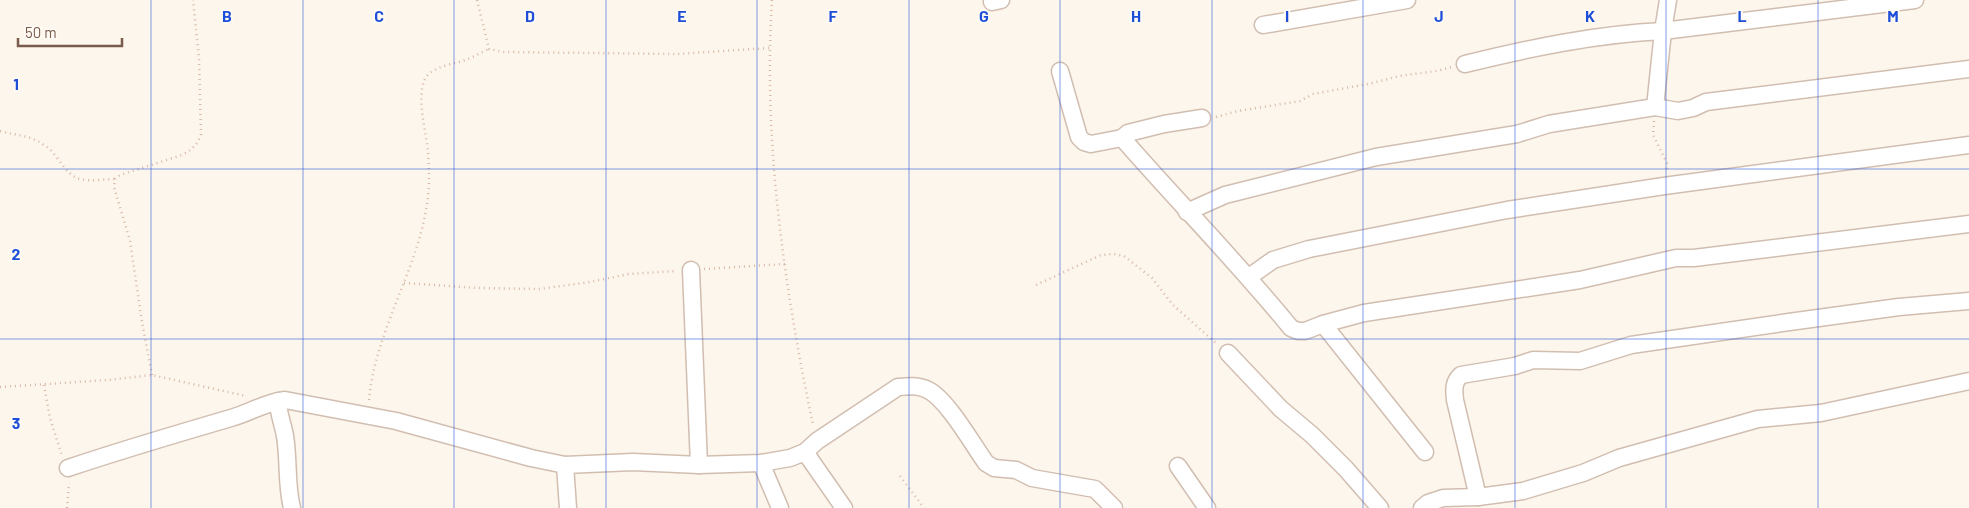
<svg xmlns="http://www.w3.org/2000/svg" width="1969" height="508" viewBox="0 0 1969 508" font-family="Barlow,sans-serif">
	<rect width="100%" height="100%" fill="#fdf6ec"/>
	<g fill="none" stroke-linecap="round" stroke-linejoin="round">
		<defs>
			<g id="minor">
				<polyline points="992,2 1001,0"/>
				<polyline points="1263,25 1407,0"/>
				<path d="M1465 64C1530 48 1597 34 1663 31L1915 0"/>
				<polyline points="1060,71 1079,137 1084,142 1091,144 1122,138 1128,133 1164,124 1202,118"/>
				<polyline points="1655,107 1663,31 1668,0"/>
				<path d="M1122 138C1178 202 1238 263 1291 328L1298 331H1305L1323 324 1364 313 1580 280 1676 258H1694L1969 224"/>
				<polyline points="1187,212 1225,195 1376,157 1517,134 1549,124 1655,107 1678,111 1693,108 1706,102 1969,69"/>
				<polyline points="691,270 699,465"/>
				<polyline points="1249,277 1273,260 1309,249 1507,210 1664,186 1969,145"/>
				<polyline points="1323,324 1425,452"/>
				<polyline points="1228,353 1281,409 1312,435 1346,469 1380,508"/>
				<path d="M278 401C278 413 283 424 285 436 289 460 286 485 292 508"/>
				<polyline points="805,452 844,508"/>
				<polyline points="761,463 780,508"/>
				<polyline points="565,465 568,508"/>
				<polyline points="1178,466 1207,508"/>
				<path d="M68 468C122 450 176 434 231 418 249 413 266 402 285 400L396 421 531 458 565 465 633 462 699 465 761 463 790 458 805 452 817 441 898 387C909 386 918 385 928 390 947 399 973 445 986 463L994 468 1016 470 1032 478 1095 489 1114 508"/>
				<path d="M1478 497 1455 400C1454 390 1453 382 1461 375L1515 366 1533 360 1580 361 1631 345 1789 322 1899 307 1969 301"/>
				<polyline points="1422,508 1428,503 1443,498 1478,497 1523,491 1583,473 1619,458 1758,419 1821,413 1969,381"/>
			</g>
		</defs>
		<use href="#minor" stroke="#d1beb0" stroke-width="19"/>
		<g stroke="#d9b8a5" stroke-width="2.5" stroke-dasharray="1 4" stroke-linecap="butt">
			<polyline points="477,0 489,49 504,52 677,54 769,48"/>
			<path d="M772 0C763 142 784 286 813 425"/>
			<polyline points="1216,117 1238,111 1300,101 1313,94 1373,83 1399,76 1436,71 1452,67"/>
			<polyline points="1654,121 1653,135 1667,163 1667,172"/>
			<path d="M0 131C17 136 28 134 44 145 58 153 64 175 80 179 91 182 104 179 115 179"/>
			<polyline points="704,269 785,264"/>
			<polyline points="404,283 478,288 539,289 590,282 629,274 676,271"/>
			<polyline points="1036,285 1101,255 1114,254 1124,256 1152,278 1173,305 1217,344"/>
			<path d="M152 375 142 322 130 241 114 187 115 179 120 175 182 155C192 150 197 145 201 135L199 58 193 0"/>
			<polyline points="44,385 50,418 62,456"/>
			<polyline points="0,387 108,380 152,375 246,396"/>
			<path d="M369 400C375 331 417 272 427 204 430 186 429 168 428 151 426 131 416 97 425 79 431 66 456 64 468 59 475 56 482 52 489 49"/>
			<polyline points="900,476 924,508"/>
			<polyline points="67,508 69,483"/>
		</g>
		<use href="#minor" stroke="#fff" stroke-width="16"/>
	</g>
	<path fill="none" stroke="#1d4ed8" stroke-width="1" stroke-opacity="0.55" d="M151 0V508M303 0V508M454 0V508M606 0V508M757 0V508M909 0V508M1060 0V508M1212 0V508M1363 0V508M1515 0V508M1666 0V508M1818 0V508M0 169H1969M0 339H1969"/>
	<g font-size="16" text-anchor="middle" font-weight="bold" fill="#1d4ed8" stroke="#fffaf3" stroke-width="4" stroke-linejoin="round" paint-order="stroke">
		<text x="227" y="22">B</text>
		<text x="379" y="22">C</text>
		<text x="530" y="22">D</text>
		<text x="682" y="22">E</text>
		<text x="833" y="22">F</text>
		<text x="984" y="22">G</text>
		<text x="1136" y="22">H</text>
		<text x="1287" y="22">I</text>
		<text x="1439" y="22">J</text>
		<text x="1590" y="22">K</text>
		<text x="1742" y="22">L</text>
		<text x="1893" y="22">M</text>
		<text x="16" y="90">1</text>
		<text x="16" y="260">2</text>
		<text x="16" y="429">3</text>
	</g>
	<path d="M18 38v8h104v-8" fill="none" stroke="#7a5c4d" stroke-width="2.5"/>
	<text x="25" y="38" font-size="15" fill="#7a5c4d" stroke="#fffaf3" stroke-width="4" paint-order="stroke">50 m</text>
</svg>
